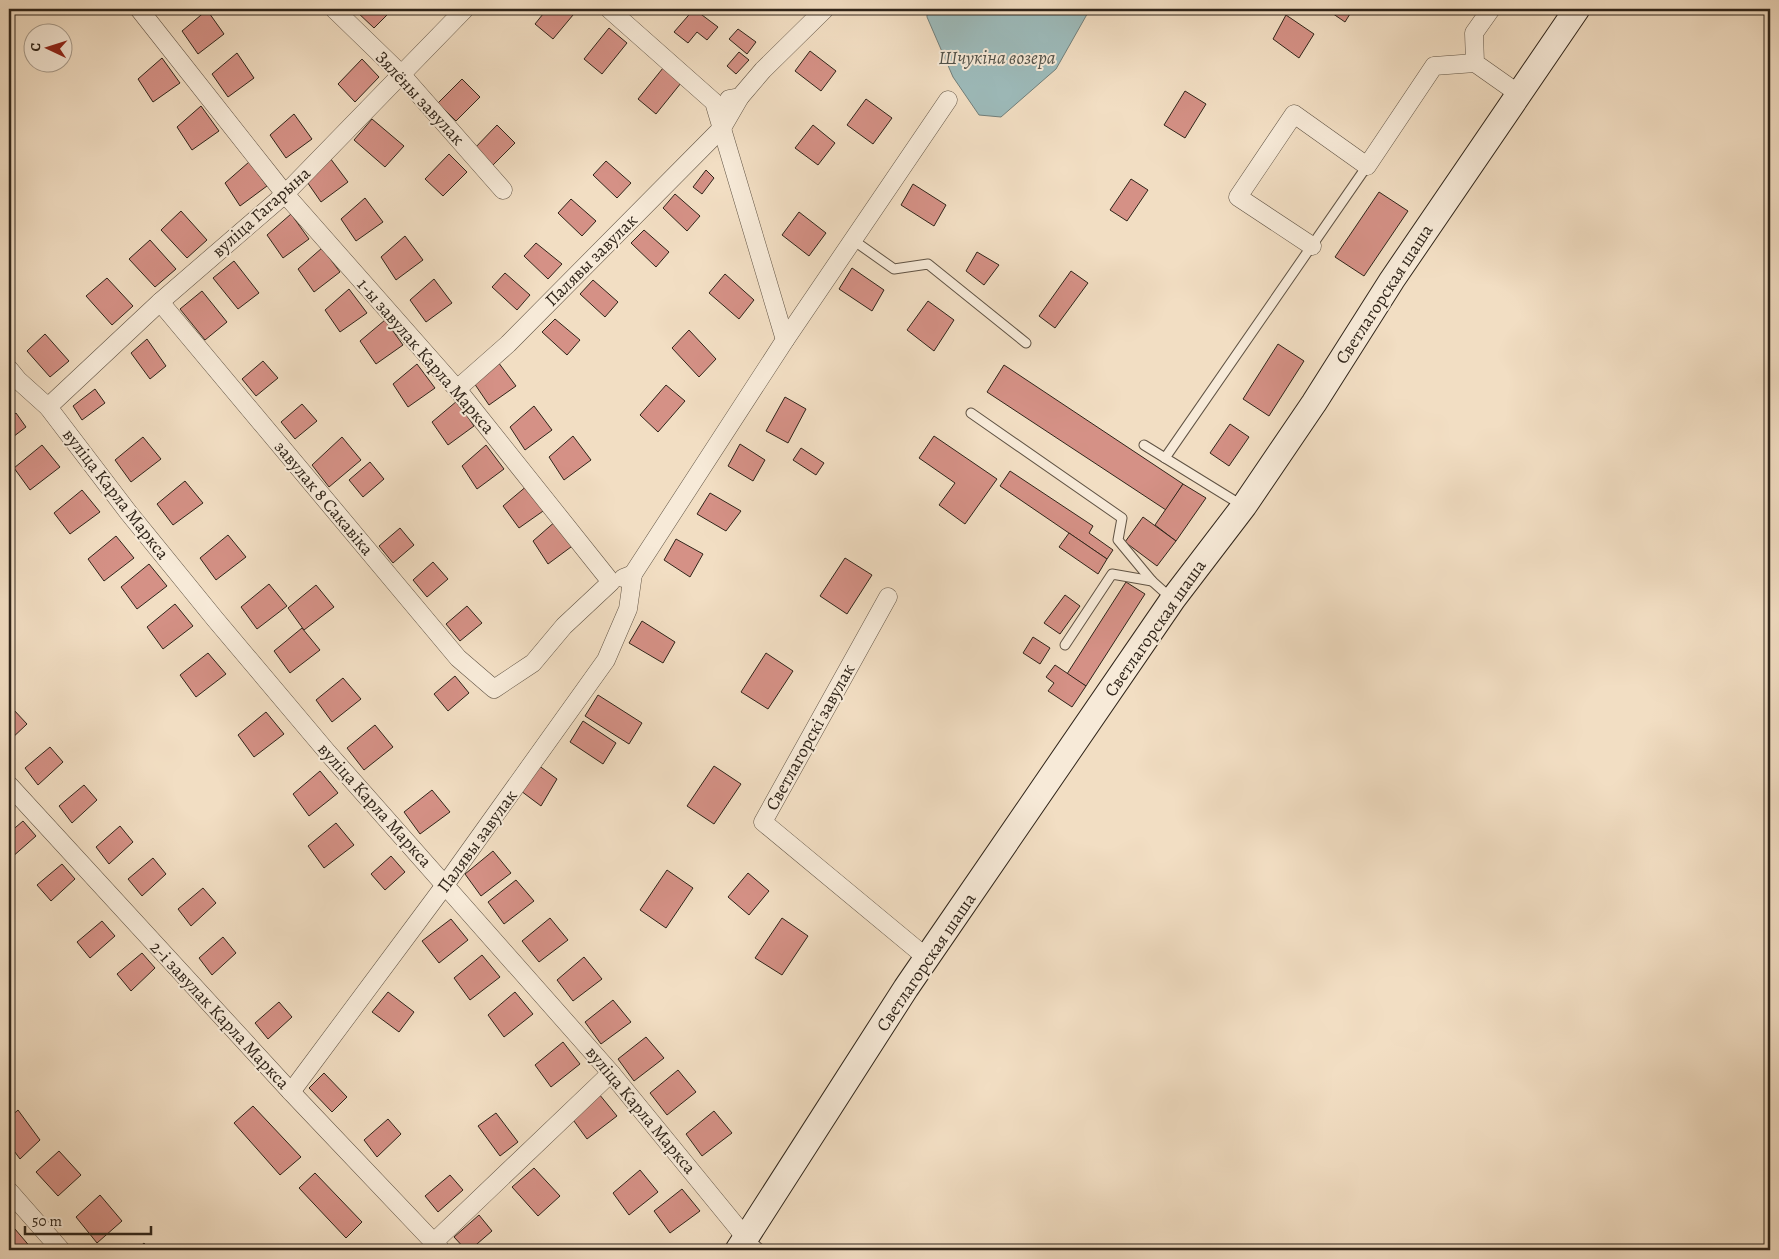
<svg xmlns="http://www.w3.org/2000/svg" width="1779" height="1259" viewBox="0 0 1779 1259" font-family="Alegreya,serif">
	<rect width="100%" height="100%" fill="#f2dec3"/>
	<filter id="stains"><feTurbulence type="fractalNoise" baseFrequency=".004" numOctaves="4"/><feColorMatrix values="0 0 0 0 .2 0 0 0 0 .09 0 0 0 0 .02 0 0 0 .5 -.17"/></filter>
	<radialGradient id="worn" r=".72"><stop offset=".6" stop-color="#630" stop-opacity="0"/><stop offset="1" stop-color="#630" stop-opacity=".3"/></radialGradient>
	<polygon fill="#9dbbbb" stroke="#717f7b" points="927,9 1090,9 1056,69 1001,117 979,115 953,77 927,17"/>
	<g fill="#d59186" stroke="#30251a">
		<polygon points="358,9 393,9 374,28 356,11"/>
		<polygon points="547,9 578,9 553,39 535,24"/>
		<polygon points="647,9 657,9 653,14"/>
		<polygon points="694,9 718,27 707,40 697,32 688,43 674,32"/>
		<polygon points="1326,9 1353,9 1345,22"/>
		<polygon points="207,10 224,34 198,54 182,31"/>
		<polygon points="1286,15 1314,34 1299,58 1273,39"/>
		<polygon points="609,28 627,43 602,74 584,59"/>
		<polygon points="738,29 756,42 747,54 729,39"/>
		<polygon points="810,51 836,71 821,91 795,71"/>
		<polygon points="739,52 749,60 736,74 727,66"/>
		<polygon points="237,53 254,78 228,97 212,74"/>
		<polygon points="162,58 180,83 153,102 138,79"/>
		<polygon points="362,59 379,77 355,102 338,84"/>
		<polygon points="663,68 681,83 656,114 638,99"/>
		<polygon points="462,79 480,97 456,121 438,103"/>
		<polygon points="1185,91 1206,104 1185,138 1164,125"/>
		<polygon points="866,99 892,118 873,144 847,125"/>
		<polygon points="201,106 219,131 192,150 177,127"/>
		<polygon points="294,114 312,139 286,158 270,135"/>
		<polygon points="372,119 404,146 385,167 354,140"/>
		<polygon points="497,125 515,143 491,167 473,150"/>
		<polygon points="813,125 835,143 818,165 795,148"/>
		<polygon points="449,154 467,172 443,196 425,179"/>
		<polygon points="330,158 348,182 321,202 305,179"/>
		<polygon points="606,161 631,183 617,198 593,175"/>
		<polygon points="249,162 267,186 240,206 225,183"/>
		<polygon points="706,170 714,178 702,194 693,187"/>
		<polygon points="1131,179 1148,190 1127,221 1110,210"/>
		<polygon points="913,184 946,205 934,226 901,205"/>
		<polygon points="1379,192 1408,211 1364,276 1335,257"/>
		<polygon points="675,194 700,216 687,231 663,208"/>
		<polygon points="365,198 383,222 356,241 341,219"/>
		<polygon points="571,199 596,221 582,236 558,213"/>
		<polygon points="181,211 207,240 187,258 161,230"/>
		<polygon points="799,212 826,233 809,256 782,235"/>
		<polygon points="291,214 309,239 283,258 267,235"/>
		<polygon points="644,230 669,252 656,267 631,243"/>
		<polygon points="405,236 423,260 396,280 381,257"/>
		<polygon points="150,240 176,269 155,287 129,259"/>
		<polygon points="536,243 562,264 548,279 524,256"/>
		<polygon points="322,248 340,272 314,292 298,269"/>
		<polygon points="977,252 999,265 984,285 966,271"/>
		<polygon points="234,261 259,293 238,309 213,278"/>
		<polygon points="852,268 884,290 872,311 839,289"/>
		<polygon points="1071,271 1088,283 1055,328 1039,316"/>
		<polygon points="505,273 530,295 517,310 492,287"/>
		<polygon points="725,274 754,300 739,319 709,293"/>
		<polygon points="107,278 133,306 112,325 86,296"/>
		<polygon points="434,279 452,303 426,322 410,300"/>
		<polygon points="593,280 618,302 605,317 580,294"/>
		<polygon points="9,283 14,289 9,293"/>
		<polygon points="349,289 367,313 340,332 325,310"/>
		<polygon points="202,291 227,322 205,340 180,309"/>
		<polygon points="928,301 954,320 934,351 907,330"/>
		<polygon points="555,319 580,340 567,355 542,332"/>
		<polygon points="385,320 403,345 376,364 360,341"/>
		<polygon points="689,330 716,359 699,377 672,348"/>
		<polygon points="45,334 69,361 50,377 27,351"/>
		<polygon points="147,339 166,366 150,379 131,353"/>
		<polygon points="1278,344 1304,361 1269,416 1243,399"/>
		<polygon points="263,361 278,378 256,396 242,379"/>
		<polygon points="498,362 516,386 489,405 474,383"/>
		<polygon points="417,364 435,388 408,407 393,384"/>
		<polygon points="1004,365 1183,484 1166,510 987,392"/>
		<polygon points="666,385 685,401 658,432 640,415"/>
		<polygon points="95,389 105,403 82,420 73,406"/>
		<polygon points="785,397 806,409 788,443 766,431"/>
		<polygon points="457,401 474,426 448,445 432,422"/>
		<polygon points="302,404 317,421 295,439 281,422"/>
		<polygon points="534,406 552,430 525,450 510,427"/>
		<polygon points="16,413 26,427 9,440 9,419"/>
		<polygon points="1230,424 1249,437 1229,466 1210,453"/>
		<polygon points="573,436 591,460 564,480 549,457"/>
		<polygon points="934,436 997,479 965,524 939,505 955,483 919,458"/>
		<polygon points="143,437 161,459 131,482 115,460"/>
		<polygon points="342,437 361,460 329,487 312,465"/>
		<polygon points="740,444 765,460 753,481 728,466"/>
		<polygon points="42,445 60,467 30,490 14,468"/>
		<polygon points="486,445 504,469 477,489 462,466"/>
		<polygon points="801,448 824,463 816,475 793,460"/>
		<polygon points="370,462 384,479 363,497 349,480"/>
		<polygon points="1010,471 1093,526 1089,533 1113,550 1107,559 1000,486"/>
		<polygon points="185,481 203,503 173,525 157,504"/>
		<polygon points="1183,484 1206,498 1176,541 1155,525"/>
		<polygon points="528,485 546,509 519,528 503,506"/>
		<polygon points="82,490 100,512 70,534 54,513"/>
		<polygon points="710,493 741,511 726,531 697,514"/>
		<polygon points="1143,517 1176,541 1157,566 1125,542"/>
		<polygon points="557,520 575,544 548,564 533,541"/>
		<polygon points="400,528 414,545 393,563 379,546"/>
		<polygon points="1069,533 1107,559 1098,574 1059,547"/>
		<polygon points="228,535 246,557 216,580 200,558"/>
		<polygon points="116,536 134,558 104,581 88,559"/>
		<polygon points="676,539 703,554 690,577 664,560"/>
		<polygon points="845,558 872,575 847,614 820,596"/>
		<polygon points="433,562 448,579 427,597 413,580"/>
		<polygon points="149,564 167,586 137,609 121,587"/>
		<polygon points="1126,582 1145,594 1086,686 1067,674"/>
		<polygon points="269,584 287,606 257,629 241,607"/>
		<polygon points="316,585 334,607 304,630 288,608"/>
		<polygon points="1065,595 1080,606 1060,634 1044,623"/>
		<polygon points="175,604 193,626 163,649 147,627"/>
		<polygon points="467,606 482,623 460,641 446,624"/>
		<polygon points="642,621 675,642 663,663 629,643"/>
		<polygon points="302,628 320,650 290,673 274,651"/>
		<polygon points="1033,637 1050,648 1040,664 1023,653"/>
		<polygon points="208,653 226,674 196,697 180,675"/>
		<polygon points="766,653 793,671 768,709 741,692"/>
		<polygon points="1055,665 1086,686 1072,707 1048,691 1054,683 1046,677"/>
		<polygon points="455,676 469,693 448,711 434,694"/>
		<polygon points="343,678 361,699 332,722 316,700"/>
		<polygon points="598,695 642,723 629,744 585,716"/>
		<polygon points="13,709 27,724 9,741 9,713"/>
		<polygon points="266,712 284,734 254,757 238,735"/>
		<polygon points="583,721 616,743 603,764 570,742"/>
		<polygon points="375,725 393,747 364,770 347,748"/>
		<polygon points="50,747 63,762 38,785 25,768"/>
		<polygon points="538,765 557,779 541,806 521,791"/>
		<polygon points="714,766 741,784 714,824 687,806"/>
		<polygon points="320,771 338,793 309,816 293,794"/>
		<polygon points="84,785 97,800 72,823 59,806"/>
		<polygon points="432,790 450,812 420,834 404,812"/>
		<polygon points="23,821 36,836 11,858 9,855 9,833"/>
		<polygon points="336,823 354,845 324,868 308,846"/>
		<polygon points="120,826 133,842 109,864 96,847"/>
		<polygon points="493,851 511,873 481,896 465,874"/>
		<polygon points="391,856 405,872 385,890 371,874"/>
		<polygon points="153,858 166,874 142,896 128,879"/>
		<polygon points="62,864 75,879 51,901 37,885"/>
		<polygon points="667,870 693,888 666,928 640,910"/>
		<polygon points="748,873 769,891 749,915 728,897"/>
		<polygon points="516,880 534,901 504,924 488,902"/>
		<polygon points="203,888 216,903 191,926 178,909"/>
		<polygon points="550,918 568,940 539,962 522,941"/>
		<polygon points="782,918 808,936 782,975 755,958"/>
		<polygon points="451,919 468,940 439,963 422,941"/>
		<polygon points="102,921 115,936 90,958 77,942"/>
		<polygon points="223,937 236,953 212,975 199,958"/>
		<polygon points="142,953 155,968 131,991 117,974"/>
		<polygon points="482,955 500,977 470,1000 454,978"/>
		<polygon points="584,957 602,979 573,1001 557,980"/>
		<polygon points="388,992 414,1012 399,1032 372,1012"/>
		<polygon points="515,992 533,1014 504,1037 488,1015"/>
		<polygon points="613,1000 631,1022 601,1044 585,1022"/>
		<polygon points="279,1002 292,1017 268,1039 255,1023"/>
		<polygon points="646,1037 664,1058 634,1081 618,1059"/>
		<polygon points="563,1042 580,1064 551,1087 535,1065"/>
		<polygon points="678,1070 696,1092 667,1115 650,1093"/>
		<polygon points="324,1073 347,1097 332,1112 309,1088"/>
		<polygon points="599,1094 617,1116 587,1139 571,1117"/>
		<polygon points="253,1106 301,1157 280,1175 234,1123"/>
		<polygon points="18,1110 40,1140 20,1159 9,1144 9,1118"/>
		<polygon points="714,1111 732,1133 702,1156 686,1134"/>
		<polygon points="496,1113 518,1142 500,1156 478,1126"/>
		<polygon points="388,1119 401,1134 377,1157 364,1140"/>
		<polygon points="59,1151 81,1175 58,1196 36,1172"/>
		<polygon points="534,1168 560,1196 538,1216 512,1187"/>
		<polygon points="640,1170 658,1192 629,1215 613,1193"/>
		<polygon points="315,1173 362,1222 346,1238 299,1188"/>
		<polygon points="450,1175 463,1190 438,1212 425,1196"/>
		<polygon points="682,1189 700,1211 670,1233 654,1211"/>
		<polygon points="100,1195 122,1221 97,1243 76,1217"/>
		<polygon points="479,1215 492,1231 470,1250 466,1250 454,1237"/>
		<polygon points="9,1222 32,1249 30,1250 9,1250"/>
		<polygon points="144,1243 150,1250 136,1250"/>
	</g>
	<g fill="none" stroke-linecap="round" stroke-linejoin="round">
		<defs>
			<g id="service">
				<polyline points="853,240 894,269 928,264 1026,343"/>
				<polyline points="971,413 1122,518 1118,540 1152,581 1171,598"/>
				<polyline points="1144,445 1243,506"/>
				<polyline points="1165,458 1367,166"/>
				<polyline points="1065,645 1112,574 1152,581"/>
				<polyline points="748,1239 761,1250"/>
			</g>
			<g id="minor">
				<polyline points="139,9 285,194 457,389 611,582 564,626 533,663 494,689 458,658 160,302"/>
				<polyline points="334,9 401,74 503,190"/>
				<polyline points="609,9 714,102 785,340"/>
				<polyline points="1491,9 1474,33 1475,63 1519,94"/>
				<polyline points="729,99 740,97 763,70 825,9"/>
				<polyline points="1312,246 1238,197 1294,114 1367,166 1434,66 1475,63"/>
				<polyline points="9,369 18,380 48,407 128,512 215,619 328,753 611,1073 746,1238"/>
				<polyline points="457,389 508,344 722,128 740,97"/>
				<polyline points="48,407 160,302 285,194 465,9"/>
				<polyline points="623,578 633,574 785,340 948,100"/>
				<polyline points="888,597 763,822 927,958"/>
				<polyline points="9,785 291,1092 441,1250"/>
				<polyline points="291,1092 445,885 606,660 628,609 633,574"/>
				<polyline points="9,1191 61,1250"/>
				<polyline points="434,1242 611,1073"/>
			</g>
			<polyline id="secondary" points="738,1250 906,988 1173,599 1244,506 1314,403 1392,280 1577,9"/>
		</defs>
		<use href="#service" stroke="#605344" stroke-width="11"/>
		<use href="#minor" stroke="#605344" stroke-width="19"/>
		<use href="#secondary" stroke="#30251a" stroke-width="27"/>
		<use href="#service" stroke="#f7ead8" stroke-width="9"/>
		<use href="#minor" stroke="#f7ead8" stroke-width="18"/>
		<use href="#secondary" stroke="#f7ead8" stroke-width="25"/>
	</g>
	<g text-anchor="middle" stroke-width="4" stroke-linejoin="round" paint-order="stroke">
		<g font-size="18" fill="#30251a" stroke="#f7ead8">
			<text transform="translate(420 98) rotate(47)" y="6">Зялёны завулак</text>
			<text transform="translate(261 212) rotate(-42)" y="6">вуліца Гагарына</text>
			<text transform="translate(591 260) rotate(-45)" y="6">Палявы завулак</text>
			<text transform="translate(1384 294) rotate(-57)" y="6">Светлагорская шаша</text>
			<text transform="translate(426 356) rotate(49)" y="6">1-ы завулак Карла Маркса</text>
			<text transform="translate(116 494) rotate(52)" y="6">вуліца Карла Маркса</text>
			<text transform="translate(324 498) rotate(50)" y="6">завулак 8 Сакавіка</text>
			<text transform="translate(1155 628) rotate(-55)" y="6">Светлагорская шаша</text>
			<text transform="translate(810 737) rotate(-61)" y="6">Светлагорскі завулак</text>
			<text transform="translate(375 805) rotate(48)" y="6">вуліца Карла Маркса</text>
			<text transform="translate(477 841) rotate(-54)" y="6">Палявы завулак</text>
			<text transform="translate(926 962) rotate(-56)" y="6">Светлагорская шаша</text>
			<text transform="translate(220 1015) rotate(47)" y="6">2-і завулак Карла Маркса</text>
			<text transform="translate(641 1110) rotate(50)" y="6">вуліца Карла Маркса</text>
		</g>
		<g font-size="19" font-style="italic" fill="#51524a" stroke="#f7ead8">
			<text x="997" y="64">Шчукіна возера</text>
		</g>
	</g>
	<rect width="1779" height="1259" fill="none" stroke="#f2dec3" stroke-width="30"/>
	<rect x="10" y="10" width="1759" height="1239" fill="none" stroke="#30251a" stroke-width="2.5"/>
	<rect x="15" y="15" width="1749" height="1229" fill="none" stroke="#30251a"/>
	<g transform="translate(48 48) rotate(274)"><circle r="24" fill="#f7ead8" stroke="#a79b8c"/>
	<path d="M0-4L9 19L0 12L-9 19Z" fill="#8f2418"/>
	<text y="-8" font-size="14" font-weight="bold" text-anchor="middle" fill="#30251a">С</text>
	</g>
	<path d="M25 1226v8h126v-8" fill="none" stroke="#30251a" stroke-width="2.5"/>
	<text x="32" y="1226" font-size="15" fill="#30251a" stroke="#f7ead8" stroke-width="4" paint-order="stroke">50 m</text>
	<rect width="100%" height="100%" filter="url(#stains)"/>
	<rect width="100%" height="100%" fill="url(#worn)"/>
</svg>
